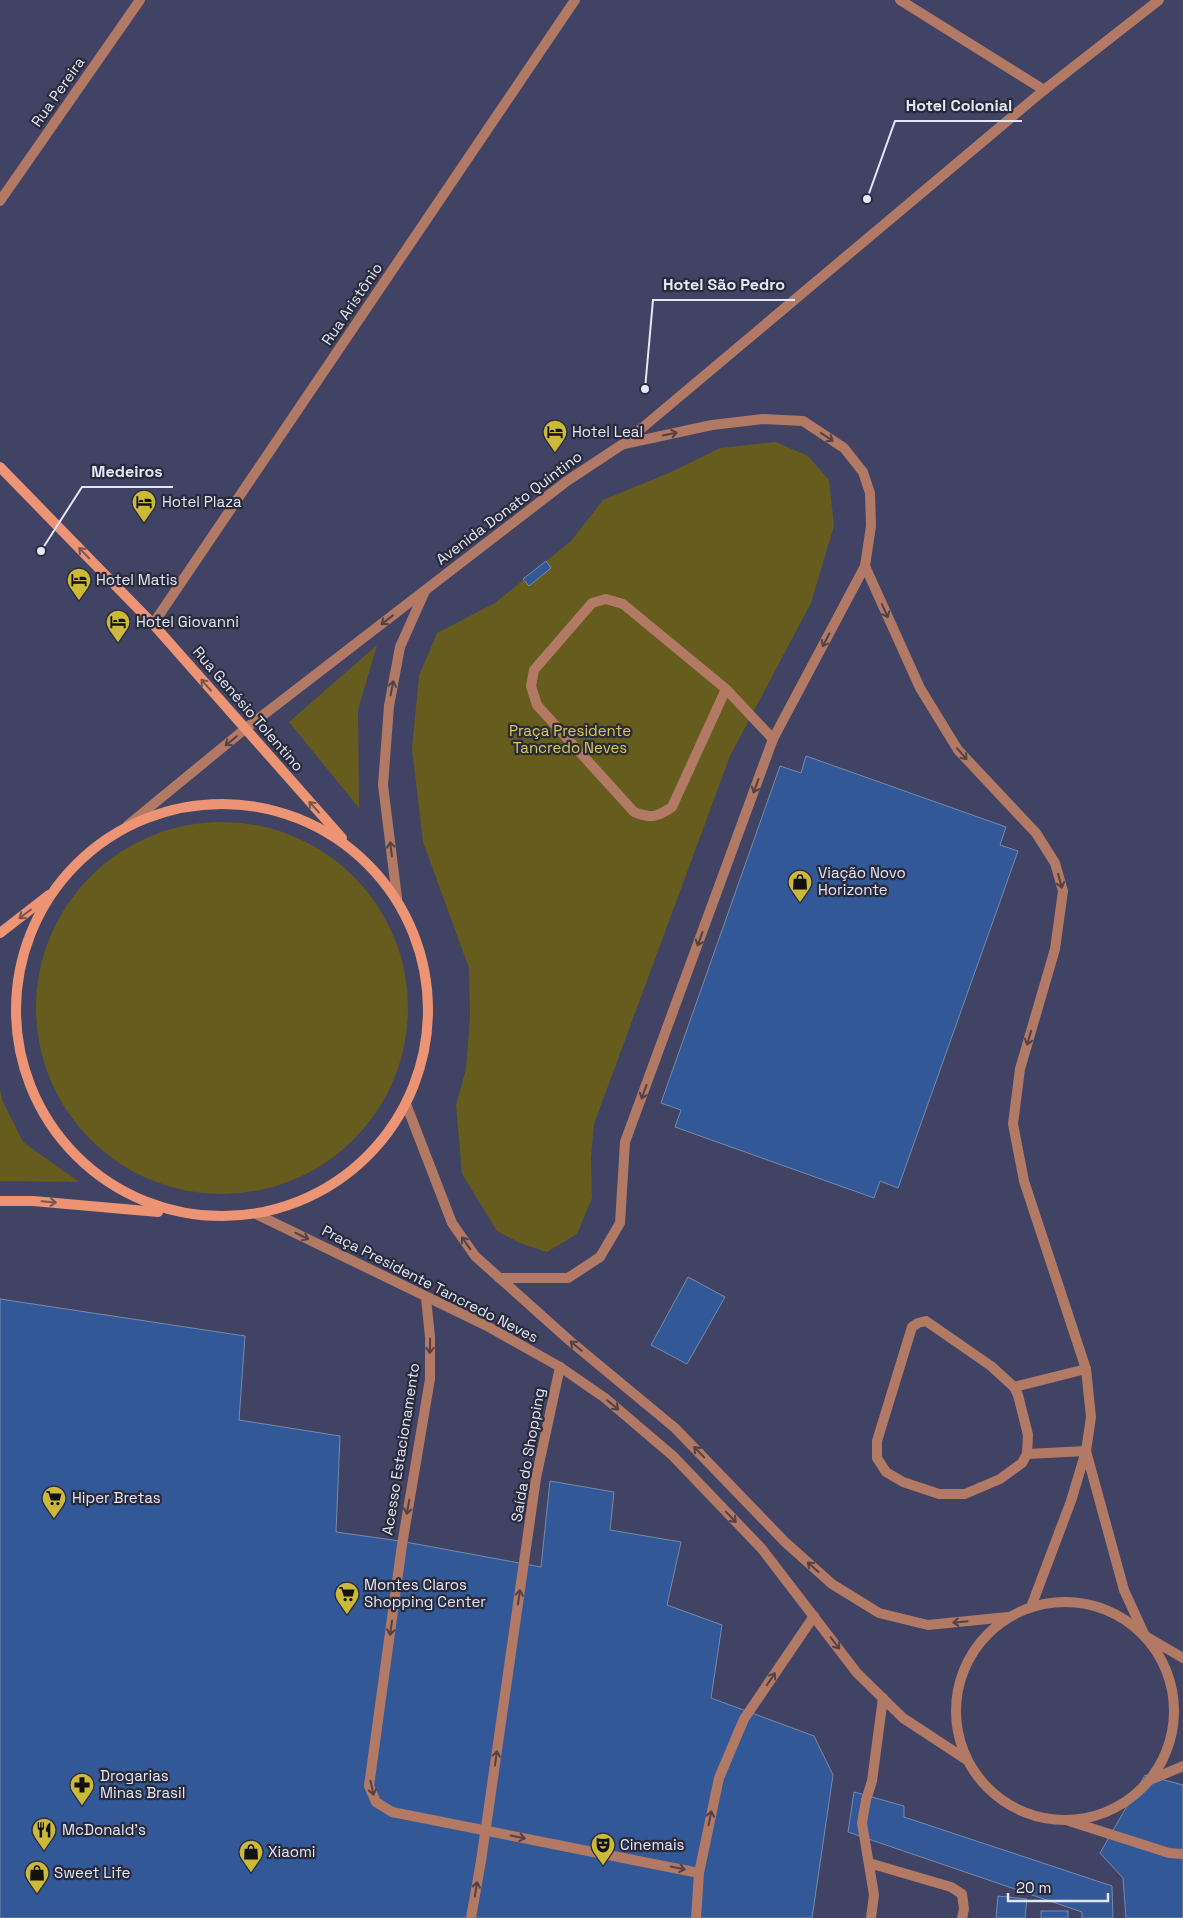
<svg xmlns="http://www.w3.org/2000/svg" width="1183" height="1918" viewBox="0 0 1183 1918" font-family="'Space Grotesk',sans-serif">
	<rect width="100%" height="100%" fill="#404363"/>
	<g fill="#665c1d">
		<polygon points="776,442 808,456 829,480 834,526 811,603 730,756 594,1124 591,1158 592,1198 577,1234 547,1252 520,1243 497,1231 462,1174 456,1105 466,1069 470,1017 469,968 423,842 412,749 419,676 437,633 495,603 571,541 603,500 671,472 720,448"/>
		<polygon points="377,645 358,710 359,808 289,722"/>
		<circle cx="222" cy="1008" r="186"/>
		<polygon points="0,1089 2,1100 23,1142 79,1182 0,1181"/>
	</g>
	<g fill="#325897" stroke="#768aab">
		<polygon points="546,561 551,568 529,586 523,579"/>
		<polygon points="806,756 1006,827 1000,845 1018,851 898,1188 880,1181 874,1198 675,1127 681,1110 661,1103 780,766 801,773"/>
		<polygon points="688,1277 725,1297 687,1364 651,1345"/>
		<polygon points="0,1299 245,1336 239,1420 340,1436 336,1532 400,1541 541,1567 550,1481 614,1492 610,1530 681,1542 667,1605 722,1625 711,1698 814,1736 833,1775 812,1918 0,1918"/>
		<polygon points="1145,1775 1183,1785 1183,1918 1126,1918 1123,1878 1100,1853"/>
		<polygon points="854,1792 904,1806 904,1817 1112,1886 1113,1918 1082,1918 1082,1912 848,1832"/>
		<polygon points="998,1896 1027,1899 1025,1918 996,1918"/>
		<rect x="1041" y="1911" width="27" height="7"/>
	</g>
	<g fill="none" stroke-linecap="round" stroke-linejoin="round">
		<g stroke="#b27965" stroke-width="10">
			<polyline points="865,566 920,688 958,750 1036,833 1055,863 1063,891 1055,949 1020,1069 1013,1124 1024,1181 1086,1369 1091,1417 1086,1451 1071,1501 1031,1607"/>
			<path d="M726 689 672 807C657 817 652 819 634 812L537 705 531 686 534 670 592 603 606 599 623 604 726 689 773 739"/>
			<polyline points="426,1298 430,1337 430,1379 402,1545 369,1786 376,1802 392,1812 699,1873"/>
			<polygon points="926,1321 991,1366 1014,1387 1018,1395 1028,1435 1027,1454 1022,1463 1000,1479 965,1494 939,1494 903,1482 886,1472 877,1458 877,1441 912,1327 918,1323"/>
			<polyline points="1014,1387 1086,1369"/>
			<polyline points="1027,1454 1086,1451 1124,1590 1145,1636"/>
			<polyline points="489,1806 536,1478 560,1367"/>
			<polyline points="1069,1821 1169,1853 1183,1854"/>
			<polyline points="869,1863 951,1887 962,1894 964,1909 962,1918"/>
			<polyline points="471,1918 481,1861"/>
			<polyline points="696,1918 699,1873 719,1778 744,1719 814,1616"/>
			<polyline points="871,1918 874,1895 862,1823 866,1800 872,1781 883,1698"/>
		</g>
		<g stroke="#b27965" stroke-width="10">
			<polyline points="900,0 1044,90"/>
			<polyline points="0,201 140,0"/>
			<polyline points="153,624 575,0"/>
			<polyline points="128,825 245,729 567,481 623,444 1044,90 1159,0"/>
			<polyline points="397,898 383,785 389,706 400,647 425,591"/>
			<polyline points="406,1104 452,1223 475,1256 570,1341 675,1428 785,1542 832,1584 879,1613 928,1625 1008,1617"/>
			<polyline points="258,1215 487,1326 560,1367 605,1398 673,1456 762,1549 857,1673 903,1718 967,1760"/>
			<polyline points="499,1278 568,1278 600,1257 620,1223 625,1142 773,739 865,566 871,526 870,493 863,472 844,448 803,421 763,419 712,425 624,444"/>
			<circle cx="1065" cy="1711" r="109"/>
			<polyline points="1147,1637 1183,1658"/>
			<polyline points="1150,1780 1183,1766"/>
		</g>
		<g stroke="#ed9474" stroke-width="10">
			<polyline points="0,467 153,624 342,838"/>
			<circle cx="222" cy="1010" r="206"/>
			<polyline points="0,933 49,895"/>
			<polyline points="0,1201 33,1201 158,1212"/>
		</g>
		<polyline stroke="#b27965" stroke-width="10" points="481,1861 489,1806"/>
	</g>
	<defs><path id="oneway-shaft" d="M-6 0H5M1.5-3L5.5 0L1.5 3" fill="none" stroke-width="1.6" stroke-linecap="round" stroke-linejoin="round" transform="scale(1.25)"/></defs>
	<g stroke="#524247">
		<use href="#oneway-shaft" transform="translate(670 434) rotate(-12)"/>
		<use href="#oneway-shaft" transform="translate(827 437) rotate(33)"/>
		<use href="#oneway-shaft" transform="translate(885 611) rotate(66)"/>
		<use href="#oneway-shaft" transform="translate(387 620) rotate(142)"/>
		<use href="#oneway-shaft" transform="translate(826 640) rotate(118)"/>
		<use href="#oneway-shaft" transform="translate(392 688) rotate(-79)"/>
		<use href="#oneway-shaft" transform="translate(231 741) rotate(141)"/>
		<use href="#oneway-shaft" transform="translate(962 754) rotate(49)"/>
		<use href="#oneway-shaft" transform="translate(756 786) rotate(110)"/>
		<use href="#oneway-shaft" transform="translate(391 849) rotate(-97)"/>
		<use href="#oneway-shaft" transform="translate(1060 881) rotate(75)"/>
		<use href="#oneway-shaft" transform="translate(700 939) rotate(110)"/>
		<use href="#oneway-shaft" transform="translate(1029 1038) rotate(106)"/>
		<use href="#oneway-shaft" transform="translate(644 1092) rotate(110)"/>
		<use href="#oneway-shaft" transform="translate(302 1236) rotate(26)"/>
		<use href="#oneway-shaft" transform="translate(466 1243) rotate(-125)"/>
		<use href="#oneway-shaft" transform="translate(430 1346) rotate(91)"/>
		<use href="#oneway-shaft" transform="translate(576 1346) rotate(-140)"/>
		<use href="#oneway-shaft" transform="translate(613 1405) rotate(40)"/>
		<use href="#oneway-shaft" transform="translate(699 1452) rotate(-134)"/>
		<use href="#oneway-shaft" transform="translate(408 1507) rotate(100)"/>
		<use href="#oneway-shaft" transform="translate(731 1517) rotate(46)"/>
		<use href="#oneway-shaft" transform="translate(813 1567) rotate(-139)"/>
		<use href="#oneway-shaft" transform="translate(519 1597) rotate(-82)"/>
		<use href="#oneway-shaft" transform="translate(960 1622) rotate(174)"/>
		<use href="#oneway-shaft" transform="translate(391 1628) rotate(98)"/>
		<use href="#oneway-shaft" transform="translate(835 1643) rotate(53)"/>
		<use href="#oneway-shaft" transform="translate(771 1679) rotate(-56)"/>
		<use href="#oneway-shaft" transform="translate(496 1758) rotate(-82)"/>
		<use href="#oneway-shaft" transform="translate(372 1788) rotate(78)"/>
		<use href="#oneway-shaft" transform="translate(710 1818) rotate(-78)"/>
		<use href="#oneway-shaft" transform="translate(518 1837) rotate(11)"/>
		<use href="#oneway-shaft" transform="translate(678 1868) rotate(11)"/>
		<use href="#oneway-shaft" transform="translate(476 1889) rotate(-81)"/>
	</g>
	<g stroke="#775551">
		<use href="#oneway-shaft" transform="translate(84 553) rotate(-134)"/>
		<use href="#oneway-shaft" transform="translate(206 685) rotate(-131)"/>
		<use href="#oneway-shaft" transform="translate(314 807) rotate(-132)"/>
		<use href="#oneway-shaft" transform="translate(25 914) rotate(143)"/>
		<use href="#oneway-shaft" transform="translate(49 1202) rotate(5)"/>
	</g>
	<defs>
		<symbol id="hotel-pin" viewBox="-11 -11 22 30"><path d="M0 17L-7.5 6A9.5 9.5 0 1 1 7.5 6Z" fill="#cdb938" stroke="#292b3a"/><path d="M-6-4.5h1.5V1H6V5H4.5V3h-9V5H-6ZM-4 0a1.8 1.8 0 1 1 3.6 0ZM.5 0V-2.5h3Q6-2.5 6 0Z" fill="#111"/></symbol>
		<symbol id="shop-pin" viewBox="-11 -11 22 30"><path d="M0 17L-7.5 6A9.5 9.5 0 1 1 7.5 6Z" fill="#cdb938" stroke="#292b3a"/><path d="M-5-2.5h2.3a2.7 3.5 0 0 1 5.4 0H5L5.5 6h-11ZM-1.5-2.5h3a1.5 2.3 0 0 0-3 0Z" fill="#111"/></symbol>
		<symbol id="supermarket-pin" viewBox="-11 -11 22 30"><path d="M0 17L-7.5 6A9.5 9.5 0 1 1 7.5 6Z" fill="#cdb938" stroke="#292b3a"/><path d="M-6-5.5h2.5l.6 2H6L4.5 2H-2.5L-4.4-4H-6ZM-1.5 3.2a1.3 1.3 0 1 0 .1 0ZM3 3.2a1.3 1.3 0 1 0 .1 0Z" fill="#111"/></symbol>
		<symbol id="pharmacy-pin" viewBox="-11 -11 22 30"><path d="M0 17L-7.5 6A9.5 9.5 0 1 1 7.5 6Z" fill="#cdb938" stroke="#292b3a"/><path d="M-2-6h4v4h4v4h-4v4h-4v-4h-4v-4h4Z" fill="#111"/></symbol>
		<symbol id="restaurant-pin" viewBox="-11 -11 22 30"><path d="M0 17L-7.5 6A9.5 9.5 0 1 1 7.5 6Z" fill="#cdb938" stroke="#292b3a"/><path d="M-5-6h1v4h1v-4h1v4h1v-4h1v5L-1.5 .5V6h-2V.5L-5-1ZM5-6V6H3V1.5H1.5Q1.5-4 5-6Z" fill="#111"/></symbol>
		<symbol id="theatre-pin" viewBox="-11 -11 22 30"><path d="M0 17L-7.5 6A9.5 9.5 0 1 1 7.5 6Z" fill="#cdb938" stroke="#292b3a"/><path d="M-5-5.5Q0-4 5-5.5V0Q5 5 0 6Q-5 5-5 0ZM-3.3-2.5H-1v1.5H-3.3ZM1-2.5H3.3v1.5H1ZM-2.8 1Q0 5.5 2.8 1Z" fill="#111"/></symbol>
	</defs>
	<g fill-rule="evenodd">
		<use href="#hotel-pin" x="541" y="418" width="28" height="38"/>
		<use href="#hotel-pin" x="130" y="488" width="28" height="38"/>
		<use href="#hotel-pin" x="65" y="566" width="28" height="38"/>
		<use href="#hotel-pin" x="104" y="608" width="28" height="38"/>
		<use href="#shop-pin" x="786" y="868" width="28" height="38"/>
		<use href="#supermarket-pin" x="40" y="1484" width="28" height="38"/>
		<use href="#supermarket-pin" x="333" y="1580" width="28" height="38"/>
		<use href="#pharmacy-pin" x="68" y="1771" width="28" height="38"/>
		<use href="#restaurant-pin" x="30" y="1816" width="28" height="38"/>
		<use href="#theatre-pin" x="589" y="1831" width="28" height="38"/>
		<use href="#shop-pin" x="237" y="1838" width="28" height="38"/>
		<use href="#shop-pin" x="23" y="1859" width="28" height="38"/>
	</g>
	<g text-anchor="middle" stroke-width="4.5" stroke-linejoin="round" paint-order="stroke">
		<g font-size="15" fill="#e4e6fb" stroke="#292b3a">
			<text transform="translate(58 92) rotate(-55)" y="5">Rua Pereira</text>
			<text transform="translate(352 304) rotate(-56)" y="5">Rua Aristônio</text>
			<text transform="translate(509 508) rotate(-37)" y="5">Avenida Donato Quintino</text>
			<text transform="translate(248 709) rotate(49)" y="5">Rua Genésio Tolentino</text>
			<text transform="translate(430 1284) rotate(27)" y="5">Praça Presidente Tancredo Neves</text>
			<text transform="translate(401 1449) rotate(-81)" y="5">Acesso Estacionamento</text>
			<text transform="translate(528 1455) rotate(-80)" y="5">Saída do Shopping</text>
		</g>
		<g font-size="15" fill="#e4e6fb" stroke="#292b3a" text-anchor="start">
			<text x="572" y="437">Hotel Leal</text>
			<text x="162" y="507">Hotel Plaza</text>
			<text x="96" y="585">Hotel Matis</text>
			<text x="136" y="627">Hotel Giovanni</text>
			<text x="818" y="878">Viação Novo<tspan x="818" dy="17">Horizonte</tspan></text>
			<text x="72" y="1503">Hiper Bretas</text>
			<text x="364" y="1590">Montes Claros<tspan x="364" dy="17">Shopping Center</tspan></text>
			<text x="100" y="1781">Drogarias<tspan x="100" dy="17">Minas Brasil</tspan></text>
			<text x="62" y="1835">McDonald's</text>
			<text x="620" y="1850">Cinemais</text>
			<text x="268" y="1857">Xiaomi</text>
			<text x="54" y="1878">Sweet Life</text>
		</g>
		<g font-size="15" fill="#dfcb51" stroke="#292b3a">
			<text x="570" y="736">Praça Presidente<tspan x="570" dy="17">Tancredo Neves</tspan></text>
		</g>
	</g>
	<path fill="none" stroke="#e4e6fb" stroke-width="2" d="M867 199L895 121H1022M645 389L653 300H795M41 551L82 487H173"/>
	<g fill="#e4e6fb" stroke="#292b3a" stroke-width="2">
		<circle cx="867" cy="199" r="5"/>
		<circle cx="645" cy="389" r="5"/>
		<circle cx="41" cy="551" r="5"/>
	</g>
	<g font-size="16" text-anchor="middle" font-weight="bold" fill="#e4e6fb" stroke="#292b3a" stroke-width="4.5" stroke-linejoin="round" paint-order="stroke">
		<text x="959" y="111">Hotel Colonial</text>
		<text x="724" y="290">Hotel São Pedro</text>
		<text x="127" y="477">Medeiros</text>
	</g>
	<path d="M1008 1893v8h100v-8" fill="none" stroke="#e4e6fb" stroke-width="2.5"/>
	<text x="1016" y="1893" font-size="15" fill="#e4e6fb" stroke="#292b3a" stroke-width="4" paint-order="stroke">20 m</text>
</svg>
